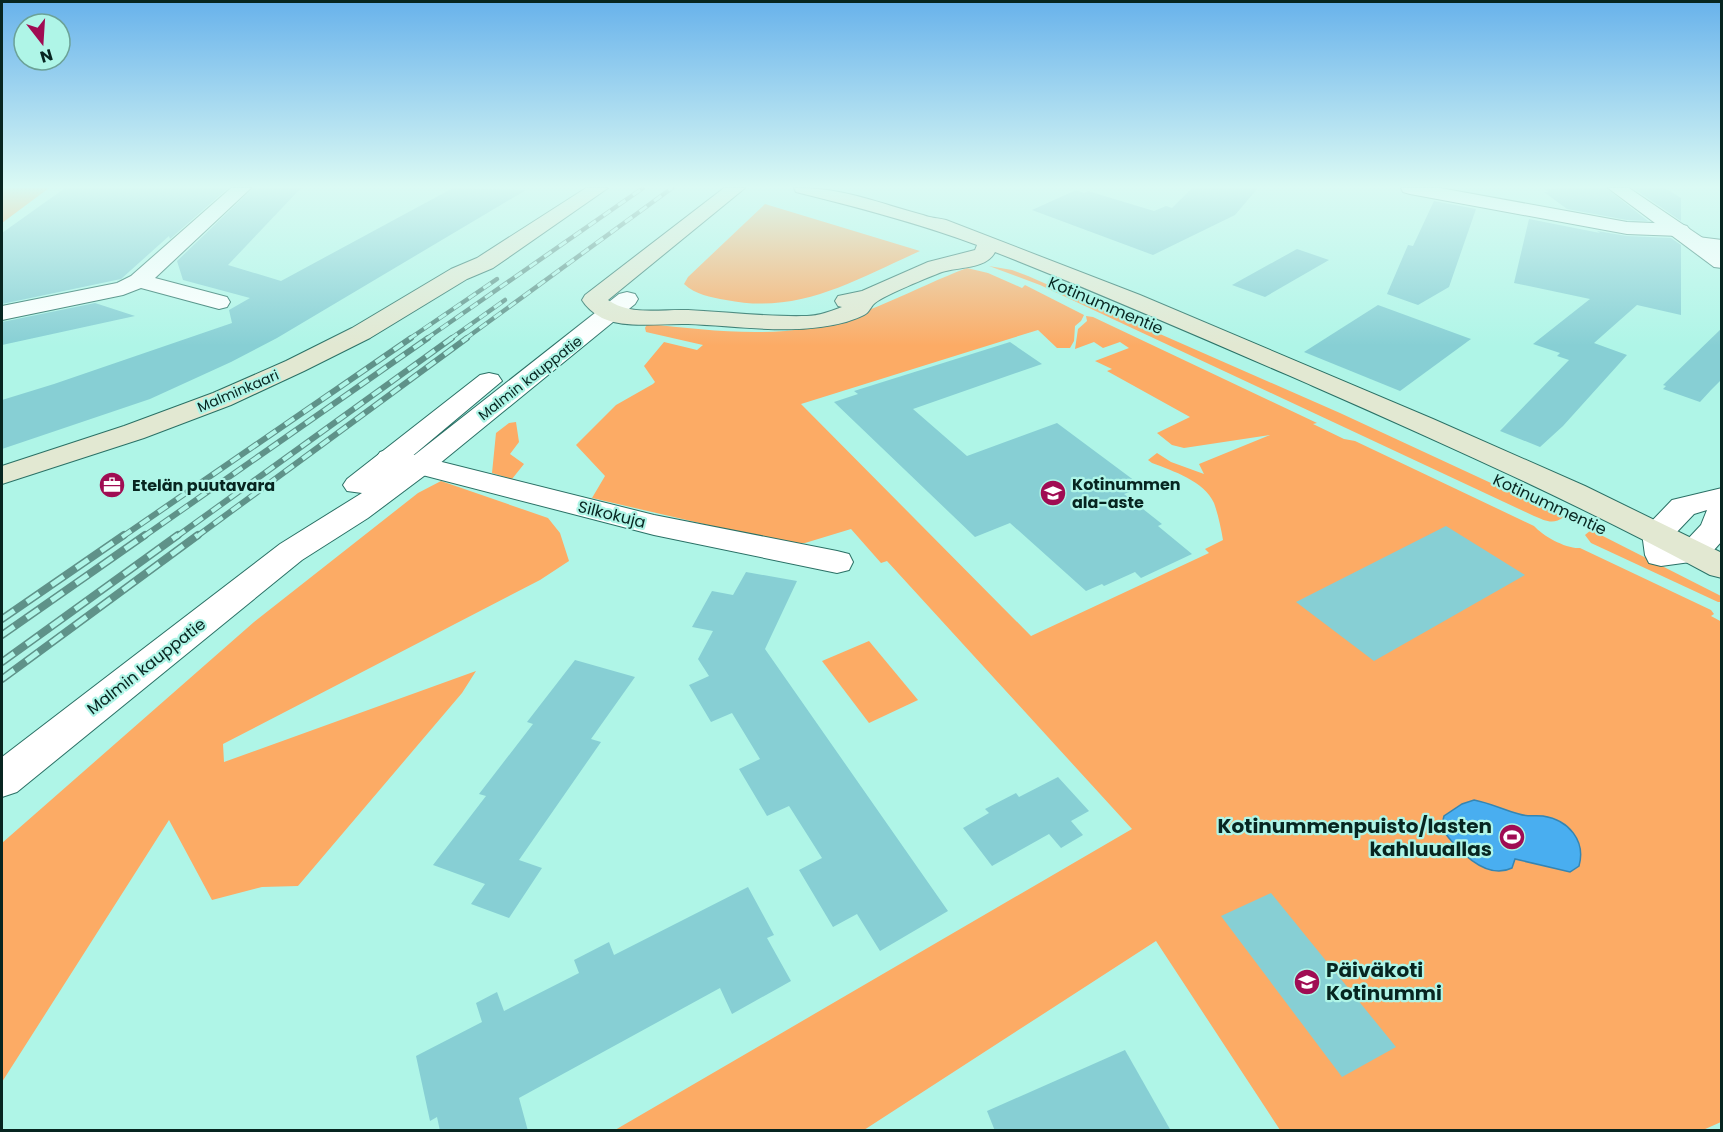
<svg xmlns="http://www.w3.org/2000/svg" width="1723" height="1132" viewBox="0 0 1723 1132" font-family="Poppins,sans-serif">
	<rect width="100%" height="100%" fill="#aff5e7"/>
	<g fill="#fcab65">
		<polygon points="2,188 49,188 2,223"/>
		<path d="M765 204 920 251C855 280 799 315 726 300 710 297 696 295 684 284L688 277Z"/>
		<path d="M989 266 1012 270 1028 276 1340 413 1564 517C1553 525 1546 521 1534 516L1040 285Z"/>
		<path d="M967 268 988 273 1022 288 1025 285 1084 315 1081 321 1075 326 1074 341 1070 348H1057L1038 330 801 404 1031 636 1209 553 1205 549 1223 540C1221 528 1218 514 1214 503 1204 481 1173 471 1152 463L1148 460 1157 453 1171 462 1204 474 1199 464 1270 435 1184 448 1172 445 1157 433 1190 417 1107 371 1112 369 1095 361 1129 348 1120 342 1103 348 1094 342 1075 349 1078 329 1087 321 1086 316 1093 317 1317 423 1313 424 1344 439 1355 441 1534 526C1543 536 1566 549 1580 548L1711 610 1714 614 1711 616 1722 622 1721 1122 1703 1130H1280L1156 941 864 1130H615L1132 829 887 561 881 563 851 529 805 543H785L592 498 605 476 576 445 616 405 653 384 655 382 644 366 664 342 697 350 703 345 646 332 645 328 647 324C700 329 755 337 808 328 864 318 914 288 967 268Z"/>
		<polygon points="516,422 519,442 510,454 524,464 512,479 492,473 496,433 509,423"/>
		<polygon points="441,481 548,518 560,533 569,561 540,580 223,744 224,762 476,671 462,693 298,886 262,887 212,900 169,820 2,1082 2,843 254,622 418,493"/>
		<polygon points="1591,530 1721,596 1721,602 1718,602 1591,543 1585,535"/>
		<polygon points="869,641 918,700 869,723 822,661"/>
	</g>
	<path fill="#49aef0" stroke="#3585b2" stroke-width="1.5" d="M1474 800C1490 803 1504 810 1519 814 1527 817 1535 815 1543 816 1569 820 1586 841 1579 866L1570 872 1515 859 1512 868C1485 881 1456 848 1441 828L1444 816 1462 804Z"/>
	<g fill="#87cfd4">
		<polygon points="65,188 228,188 170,239 169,236 121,279 2,304 2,233"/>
		<polygon points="253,188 301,188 228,265 281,281 453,188 526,190 277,338 231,362 150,399 2,449 2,400 54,384 232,323 229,310 250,298 183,280 177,261"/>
		<polygon points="1192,188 1258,188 1235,215 1153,255 1032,210 1076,190 1084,193 1088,191 1154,211 1166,206 1172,208"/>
		<polygon points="1555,188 1606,188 1648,221 1627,220 1567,209 1544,192 1549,192 1545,189 1557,189"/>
		<polygon points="1633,188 1665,188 1681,198 1681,221"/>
		<polygon points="1434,201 1476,209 1449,287 1418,305 1387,294 1408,245 1413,246"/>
		<polygon points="1529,219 1600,233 1597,231 1627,236 1671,238 1681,245 1681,315 1637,305 1594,343 1627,355 1563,426 1540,447 1500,431 1569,360 1557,356 1560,353 1533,344 1590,299 1514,283"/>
		<polygon points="1297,249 1329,260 1265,297 1232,285"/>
		<polygon points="95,303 135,316 2,345 2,322"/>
		<polygon points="1378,305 1471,339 1400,391 1304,352"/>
		<polygon points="1722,328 1722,379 1711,390 1700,402 1663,389 1666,386 1663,385"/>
		<polygon points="1010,342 1042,364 913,409 967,456 1057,423 1143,487 1124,494 1162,524 1158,526 1192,554 1141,578 1135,572 1104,586 1102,584 1086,591 1010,523 975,537 834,402 858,394 854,391"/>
		<polygon points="1446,526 1525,575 1374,661 1296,602"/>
		<polygon points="746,572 797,581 765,649 948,911 880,951 857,914 833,927 799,870 822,858 789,806 767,816 739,769 760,759 732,713 711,722 689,685 709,676 698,659 713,631 692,627 712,591 733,595"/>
		<polygon points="575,660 635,677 591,739 601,742 519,860 542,868 509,918 471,904 485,884 433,865 486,796 479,794 533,724 527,722"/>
		<polygon points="1058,777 1089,811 1071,821 1083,835 1061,848 1049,834 992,866 963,828 989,813 985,809 1016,793 1019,797"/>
		<polygon points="748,887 774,935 767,938 791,981 732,1014 720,988 519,1098 528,1131 440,1131 437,1117 430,1121 416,1056 482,1022 476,1003 497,992 504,1011 579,973 574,960 609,942 614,955"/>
		<polygon points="1271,893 1396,1047 1342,1077 1221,916"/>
		<polygon points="1125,1050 1171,1131 995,1131 987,1111"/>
	</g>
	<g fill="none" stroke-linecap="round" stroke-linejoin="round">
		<defs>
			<g id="minor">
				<polygon points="231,188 251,188 155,278 227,297 230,302 227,307 219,309 141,288 123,295 2,320 2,306 117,283 131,276"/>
				<polygon points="1401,188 1440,188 1627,222 1680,224 1687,226 1690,230 1687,234 1680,236 1627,234 1410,194 1403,192"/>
				<polygon points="1698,237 1722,240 1722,252 1691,247 1688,243 1691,239"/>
				<polygon points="390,449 654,515 837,551 849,554 853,562 849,570 837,573 654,535 380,464 376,458 380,452"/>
			</g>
			<g id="tertiary">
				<polygon points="1608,188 1629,188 1722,251 1722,268 1714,267"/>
				<polygon points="627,292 635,294 638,299 635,304 428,473 368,518 302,560 17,792 2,797 2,757 280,544 362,493 347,491 343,485 347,479 480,375 489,373 498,375 502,381 398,468 619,294"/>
				<path d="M1722 488V541L1705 560 1661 566 1649 563 1645 555 1642 533 1647 526 1672 500ZM1707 510 1701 525 1685 542 1675 543 1674 535 1694 514Z"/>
			</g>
			<g id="secondary">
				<polygon points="586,188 608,188 493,268 467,279 370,338 304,371 231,405 144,438 2,484 2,466 124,426 213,393 286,361 352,328 451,269 477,258"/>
				<path d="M724 188H745L608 300C631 316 660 309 688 310 727 312 767 317 807 316 818 316 832 311 842 307L838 306 835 301 838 296 862 291 928 262 975 250 977 245C918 223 857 207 796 192L794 188C842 187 878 203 923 215 930 218 938 218 946 220L1140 295 1433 419 1585 486 1722 553V578L1710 575C1581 505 1447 445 1313 386 1207 340 1102 294 995 252 987 269 958 267 942 272 929 277 885 295 875 303 872 305 870 310 867 313 862 317 852 320 846 322 794 336 741 326 688 324 663 323 625 329 602 318 595 314 586 307 582 300L585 295Z"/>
			</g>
		</defs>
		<use href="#minor" stroke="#2a7065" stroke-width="2"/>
		<use href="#tertiary" stroke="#2a7065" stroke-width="2"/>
		<use href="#secondary" stroke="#2a7065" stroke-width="2"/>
		<use href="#minor" fill="#fff" fill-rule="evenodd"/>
		<use href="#tertiary" fill="#fff" fill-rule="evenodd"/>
		<use href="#secondary" fill="#e2e8d2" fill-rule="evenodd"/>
		<defs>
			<g id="rail-far2">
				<polyline points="409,339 497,279"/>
				<polyline points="426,339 643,188"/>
				<polyline points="450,339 505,300"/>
				<polyline points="465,339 672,188"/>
			</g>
			<g id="rail-far1">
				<polyline points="122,537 411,338"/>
				<polyline points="143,537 428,338"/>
				<polyline points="176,537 452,338"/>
				<polyline points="196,537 467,338"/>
			</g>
			<g id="rail">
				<polyline points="2,619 124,535"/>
				<polyline points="2,635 145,535"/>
				<polyline points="2,662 178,535"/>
				<polyline points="2,679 198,535"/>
			</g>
		</defs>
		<use href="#rail-far2" stroke="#5f9289" stroke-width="4.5"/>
		<use href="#rail-far1" stroke="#5f9289" stroke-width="6"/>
		<use href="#rail" stroke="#5f9289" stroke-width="8"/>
		<use href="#rail-far2" stroke="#aff5e7" stroke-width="3" stroke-dasharray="9" stroke-linecap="butt"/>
		<use href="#rail-far1" stroke="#aff5e7" stroke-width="4" stroke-dasharray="11" stroke-linecap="butt"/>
		<use href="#rail" stroke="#aff5e7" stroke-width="5" stroke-dasharray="15" stroke-linecap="butt"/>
	</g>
	<linearGradient id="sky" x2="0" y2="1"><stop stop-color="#68b2eb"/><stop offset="0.54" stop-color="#dbfaf4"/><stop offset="1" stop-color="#dbfaf4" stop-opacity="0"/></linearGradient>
	<rect width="1723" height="346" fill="url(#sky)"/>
	<defs>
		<symbol id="office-disc" viewBox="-11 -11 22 22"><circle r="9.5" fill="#a00c53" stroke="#aff5e7"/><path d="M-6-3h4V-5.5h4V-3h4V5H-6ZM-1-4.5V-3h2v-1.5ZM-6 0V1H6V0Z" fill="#fff"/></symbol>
		<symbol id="school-disc" viewBox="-11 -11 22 22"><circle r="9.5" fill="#a00c53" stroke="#aff5e7"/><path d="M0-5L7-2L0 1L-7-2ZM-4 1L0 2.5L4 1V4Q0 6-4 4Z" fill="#fff"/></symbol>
		<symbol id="stadium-disc" viewBox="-11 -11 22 22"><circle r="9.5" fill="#a00c53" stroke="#aff5e7"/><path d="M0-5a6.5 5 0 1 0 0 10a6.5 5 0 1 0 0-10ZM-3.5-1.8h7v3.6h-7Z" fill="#fff"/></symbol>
	</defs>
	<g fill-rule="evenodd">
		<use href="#office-disc" x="97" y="470" width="30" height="30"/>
		<use href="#school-disc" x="1038" y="478" width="30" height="30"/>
		<use href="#stadium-disc" x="1497" y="822" width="30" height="30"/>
		<use href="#school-disc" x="1292" y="967" width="30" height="30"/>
	</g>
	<g text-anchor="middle" stroke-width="4.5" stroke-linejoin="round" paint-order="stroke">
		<g font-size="14" fill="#072520" stroke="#aff5e7">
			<text transform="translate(530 378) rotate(-38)" y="5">Malmin kauppatie</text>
			<text transform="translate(238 391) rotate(-23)" y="5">Malminkaari</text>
		</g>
		<g font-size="16" fill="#072520" stroke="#aff5e7">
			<text transform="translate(1106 305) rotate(23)" y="6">Kotinummentie</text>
			<text transform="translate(1550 504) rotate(25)" y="6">Kotinummentie</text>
			<text transform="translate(612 514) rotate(14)" y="6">Silkokuja</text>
			<text transform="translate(146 666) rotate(-38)" y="6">Malmin kauppatie</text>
		</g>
		<g font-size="16" font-weight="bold" fill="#072520" stroke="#aff5e7" text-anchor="start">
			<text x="1072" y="490">Kotinummen<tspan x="1072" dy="18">ala-aste</tspan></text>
			<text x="132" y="491">Etelän puutavara</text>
		</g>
		<g font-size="20" font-weight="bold" fill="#072520" stroke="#aff5e7" text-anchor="end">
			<text x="1492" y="833">Kotinummenpuisto/lasten<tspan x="1492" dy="23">kahluuallas</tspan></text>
			<text x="1326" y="977" text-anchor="start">Päiväkoti<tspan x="1326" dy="23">Kotinummi</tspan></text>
		</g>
	</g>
	<rect width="1723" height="1132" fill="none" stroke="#072520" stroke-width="6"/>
	<g transform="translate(42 42) rotate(163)"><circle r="28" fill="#aff5e7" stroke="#6ca297" stroke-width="1.5"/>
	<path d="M0-4.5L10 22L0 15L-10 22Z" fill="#a00c53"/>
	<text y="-9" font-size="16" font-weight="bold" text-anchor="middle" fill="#072520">N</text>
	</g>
</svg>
